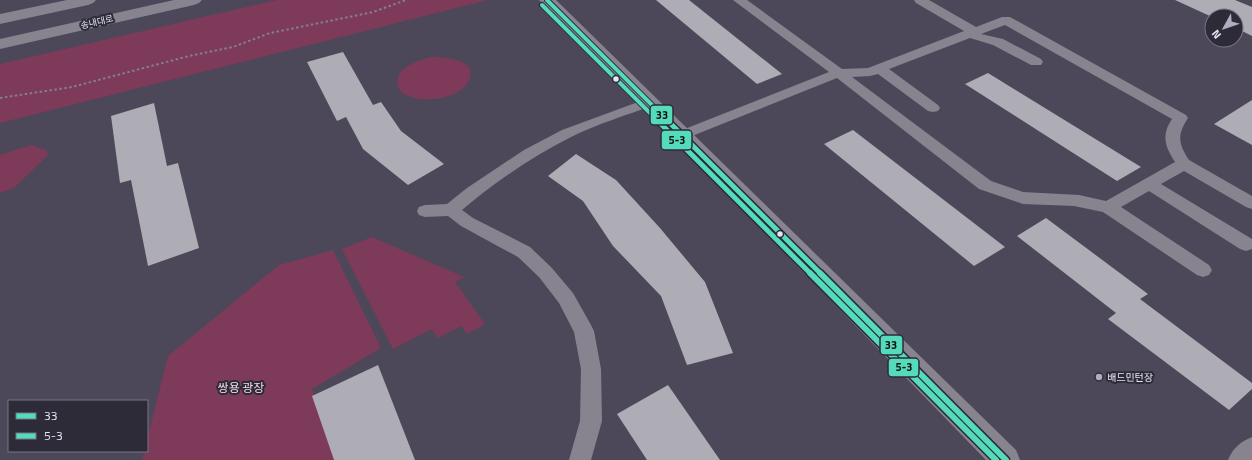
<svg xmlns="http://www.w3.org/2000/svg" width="1252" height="460" viewBox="0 0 1252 460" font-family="'Titillium Web','Noto Sans KR',sans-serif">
	<rect width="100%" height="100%" fill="#4c4859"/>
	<g fill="#7d3a59">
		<polygon points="277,0 488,0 0,123 0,64"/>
		<path d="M432 57C444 57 478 59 469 80 462 98 427 103 411 97 405 95 399 92 398 86 393 68 419 60 432 57Z"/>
		<polygon points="31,145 46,150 48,155 14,188 0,193 0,155"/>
		<polygon points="372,237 464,277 455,282 485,324 467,334 462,326 437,338 432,329 393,349 342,249"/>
		<polygon points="333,250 381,348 312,389 336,460 142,460 144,451 147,451 147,440 168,356 279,265"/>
	</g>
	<g fill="#aeacb4">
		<polygon points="656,0 689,0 782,74 757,84"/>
		<polygon points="1175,0 1235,0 1252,7 1252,36 1236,28 1236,16 1212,17"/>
		<polygon points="343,52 373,105 381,102 401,131 444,164 408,185 363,149 346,117 337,121 307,62"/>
		<polygon points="988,73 1141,167 1117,181 965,84"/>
		<polygon points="1252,100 1252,145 1214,124"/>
		<polygon points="154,103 167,166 178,163 199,248 148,266 131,180 120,183 111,116"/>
		<polygon points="853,130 1005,247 974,266 824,144"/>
		<polygon points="576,154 616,180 660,228 705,282 733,353 687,365 661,296 613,246 583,201 548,176"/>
		<polygon points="1046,218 1148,294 1140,299 1252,383 1252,389 1229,410 1108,319 1116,313 1017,236"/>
		<polygon points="378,365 415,460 334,460 312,396"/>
		<polygon points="668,385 720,460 647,460 617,414"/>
	</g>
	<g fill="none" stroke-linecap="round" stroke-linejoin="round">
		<polyline stroke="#827f8b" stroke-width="2" stroke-dasharray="2.5 2.5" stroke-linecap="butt" points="0,98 72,87 189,56 233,47 270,33 373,12 406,0"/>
		<g fill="#878490" fill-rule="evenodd">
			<path d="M733 0H747L842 69 868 68 964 31 916 3 914 0H929L976 27 1002 17H1010L1186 115 1188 118C1177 135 1178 143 1189 160L1252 196V209L1246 207 1184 171 1161 184 1252 239V249L1246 251 1240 249 1149 191 1121 207 1209 265 1212 270 1209 275 1203 277 1197 275 1103 212 1074 206 1023 204 979 189 837 78 682 140 677 138 675 135 677 132 829 72ZM1005 25 1172 119C1161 135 1165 147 1175 162L1106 201 1079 195 1023 192 991 181 852 77 870 76 878 74 928 111 933 112 938 111 940 108 938 105 889 69 970 38 993 45 1031 65H1041L1043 62 1041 59 1003 39 981 34Z"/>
			<path d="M649 98 654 99 656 102 654 105C627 115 597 124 571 137 533 156 495 182 462 210L473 218 530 247 551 267 573 293 591 325 594 331 601 369 602 421 591 460H569L580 421 581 369 574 332 559 303 539 277 518 257 461 226 448 216 425 217 419 215 417 211 419 207 425 205 447 204 467 188 524 150 562 130Z"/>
		</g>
		<path fill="#878490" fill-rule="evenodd" d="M1252 437V460H1228C1233 448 1240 442 1252 437Z"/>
		<g fill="#878490" fill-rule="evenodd">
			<polygon points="67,0 96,0 93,3 88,5 0,24 0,14"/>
			<polygon points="174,0 202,0 199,3 194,5 0,49 0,39"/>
			<polygon points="539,0 556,0 1016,450 1020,460 986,460"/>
		</g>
		<defs>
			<polyline id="bus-1-far2" points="547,0 670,123"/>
			<polyline id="bus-1-far1" points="669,122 821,274"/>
			<polyline id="bus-1" points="820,273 1006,460"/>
			<polyline id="bus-2-far2" points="542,5 660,123"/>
			<polyline id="bus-2-far1" points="659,122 811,274"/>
			<polyline id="bus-2" points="810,273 996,460"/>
		</defs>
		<use href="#bus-1-far2" stroke="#2e2b39" stroke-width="6"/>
		<use href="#bus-1-far1" stroke="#2e2b39" stroke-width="8"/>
		<use href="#bus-1" stroke="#2e2b39" stroke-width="9"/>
		<use href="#bus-2-far2" stroke="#2e2b39" stroke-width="6"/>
		<use href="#bus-2-far1" stroke="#2e2b39" stroke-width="8"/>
		<use href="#bus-2" stroke="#2e2b39" stroke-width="9"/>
		<use href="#bus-1-far2" stroke="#53dbbc" stroke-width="4"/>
		<use href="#bus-1-far1" stroke="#53dbbc" stroke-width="5"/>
		<use href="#bus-1" stroke="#53dbbc" stroke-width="6"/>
		<use href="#bus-2-far2" stroke="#53dbbc" stroke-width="4"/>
		<use href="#bus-2-far1" stroke="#53dbbc" stroke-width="5"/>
		<use href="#bus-2" stroke="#53dbbc" stroke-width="6"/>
	</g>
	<g fill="#e8e4f7" stroke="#2e2b39" stroke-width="1.5">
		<circle cx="616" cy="79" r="3.5"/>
		<circle cx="780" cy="234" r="3.5"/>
	</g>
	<circle fill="#b1adc0" stroke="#2e2b39" stroke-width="1.5" cx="1099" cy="377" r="4"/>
	<g text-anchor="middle" stroke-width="4" stroke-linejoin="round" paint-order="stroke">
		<g font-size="9" fill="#e8e4f7" stroke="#2e2b39">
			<text transform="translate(97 22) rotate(-13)" y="3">송내대로</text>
		</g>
		<g font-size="10" fill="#e8e4f7" stroke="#2e2b39" text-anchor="start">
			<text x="1107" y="381">배드민턴장</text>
		</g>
		<g font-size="12" fill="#f3d9e2" stroke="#2e2b39">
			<text x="241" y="392">쌍용 광장</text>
		</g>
	</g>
	<g stroke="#2e2b39" stroke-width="1.5">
		<rect x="650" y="105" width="23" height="20" rx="4" fill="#53dbbc"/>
		<rect x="661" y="130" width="31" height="20" rx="4" fill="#53dbbc"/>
		<rect x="880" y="335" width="23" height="20" rx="4" fill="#53dbbc"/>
		<rect x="888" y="358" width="31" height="19" rx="4" fill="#53dbbc"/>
	</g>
	<g font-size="11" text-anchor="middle" font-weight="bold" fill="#111">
		<text x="662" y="119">33</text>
		<text x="677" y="144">5-3</text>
		<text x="891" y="349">33</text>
		<text x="904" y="371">5-3</text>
	</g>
	<rect x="8" y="400" width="140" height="52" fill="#2e2b39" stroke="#787585"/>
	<rect x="16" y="413" width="20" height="6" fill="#53dbbc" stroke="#787585"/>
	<text x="44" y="420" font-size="12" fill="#e8e4f7">33</text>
	<rect x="16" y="433" width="20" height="6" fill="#53dbbc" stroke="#787585"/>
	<text x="44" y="440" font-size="12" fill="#e8e4f7">5-3</text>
	<g transform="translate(1224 28) rotate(230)"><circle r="19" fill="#2e2b39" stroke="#787585"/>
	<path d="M0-3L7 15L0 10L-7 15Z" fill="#b1adc0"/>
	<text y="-6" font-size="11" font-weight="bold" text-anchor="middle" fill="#e8e4f7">N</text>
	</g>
</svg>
